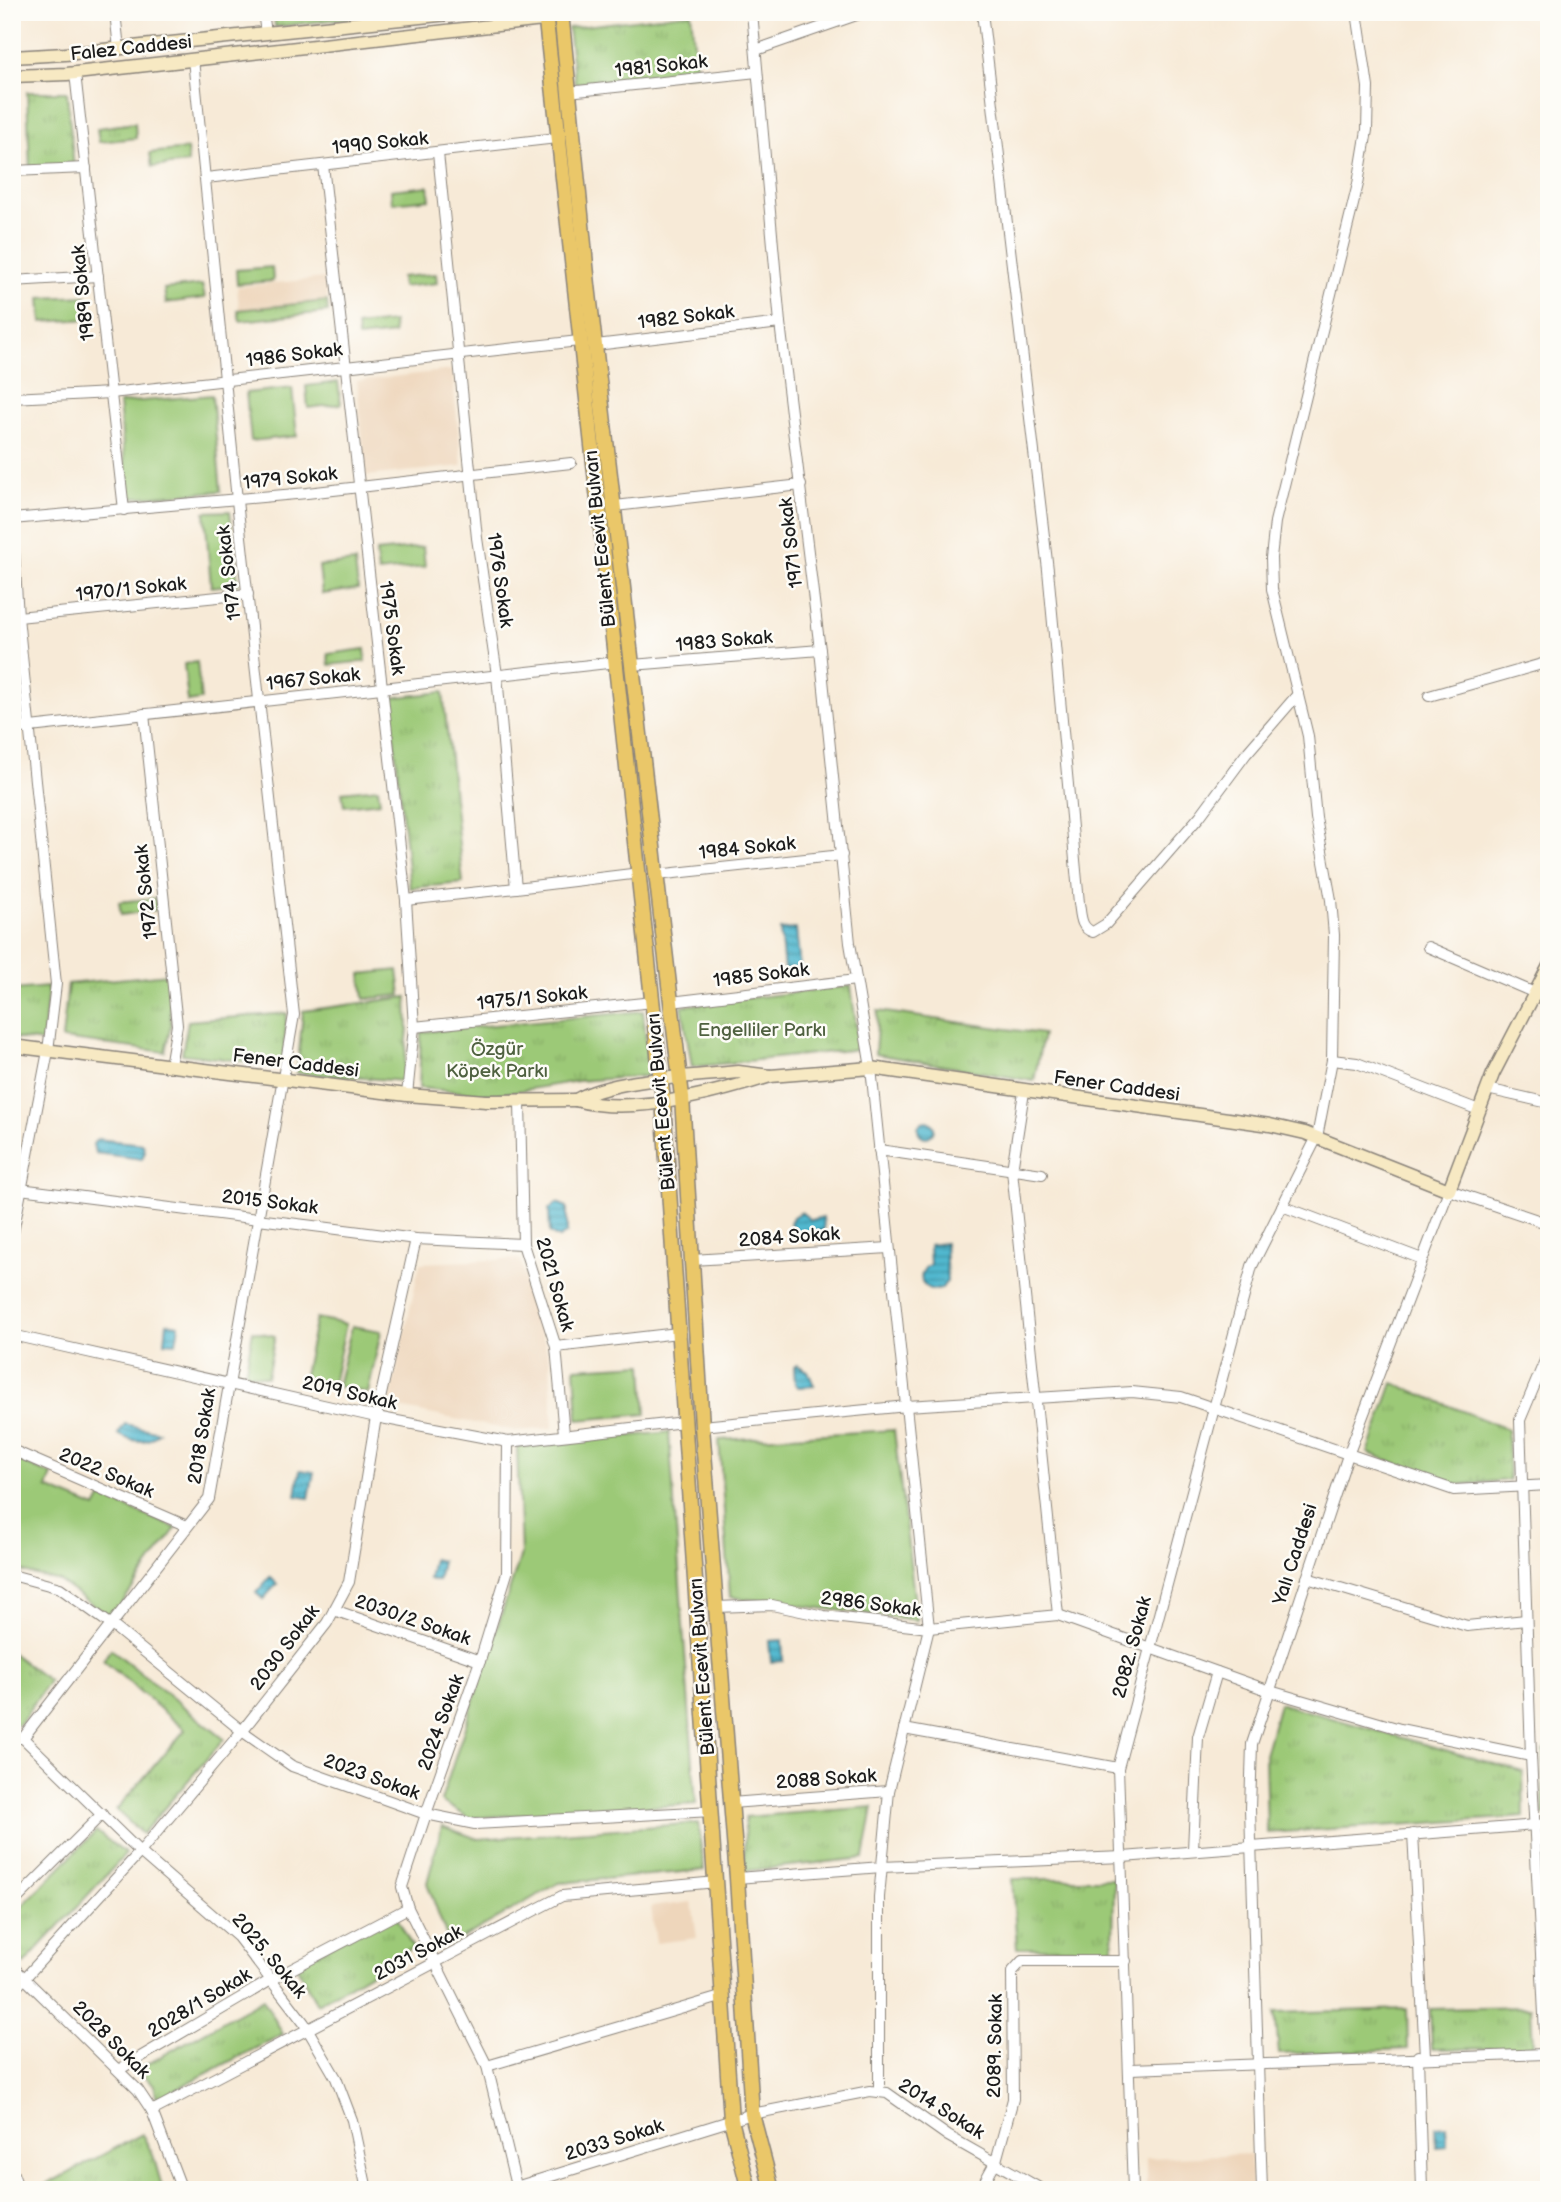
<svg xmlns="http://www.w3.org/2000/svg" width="1561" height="2202" viewBox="0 0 1561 2202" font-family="'Balsamiq Sans',sans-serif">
	<defs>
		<pattern id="park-tufts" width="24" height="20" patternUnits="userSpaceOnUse" patternTransform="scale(1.75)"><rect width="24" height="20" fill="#9cc977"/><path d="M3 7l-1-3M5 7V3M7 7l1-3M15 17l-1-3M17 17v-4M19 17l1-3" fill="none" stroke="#86ac66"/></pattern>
		<pattern id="water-rules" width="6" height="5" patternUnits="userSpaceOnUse" patternTransform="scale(1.75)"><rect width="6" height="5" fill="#51b8cf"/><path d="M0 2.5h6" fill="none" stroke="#4295a7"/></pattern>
	</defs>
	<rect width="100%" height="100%" fill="#fdfcf7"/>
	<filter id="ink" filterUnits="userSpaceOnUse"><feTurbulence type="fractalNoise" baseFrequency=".0143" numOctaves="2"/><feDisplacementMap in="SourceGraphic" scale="14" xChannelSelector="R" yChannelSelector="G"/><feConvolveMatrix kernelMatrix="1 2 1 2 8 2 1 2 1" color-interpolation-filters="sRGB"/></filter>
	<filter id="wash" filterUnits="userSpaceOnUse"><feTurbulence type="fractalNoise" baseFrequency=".00686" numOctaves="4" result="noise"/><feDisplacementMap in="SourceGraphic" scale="28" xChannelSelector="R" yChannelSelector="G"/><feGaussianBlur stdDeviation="1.57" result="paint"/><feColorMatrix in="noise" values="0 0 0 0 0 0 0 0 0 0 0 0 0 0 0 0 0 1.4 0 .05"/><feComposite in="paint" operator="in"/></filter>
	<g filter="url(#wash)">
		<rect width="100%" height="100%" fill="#f7ead7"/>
		<g fill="#eed6bb">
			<polygon points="325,278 328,312 240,321 237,287"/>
			<polygon points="452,370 462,466 366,476 357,381"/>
			<polygon points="520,1259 550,1362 553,1428 515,1431 389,1406 420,1263"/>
			<polygon points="692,1902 697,1938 656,1943 651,1907"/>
			<polygon points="1251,2154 1251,2190 1146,2190 1146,2158"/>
		</g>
		<g fill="#9cc977" stroke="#5c724a" stroke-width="2">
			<polygon points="187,149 188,163 152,167 150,153"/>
			<polygon points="428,186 430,199 392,203 391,190"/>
			<polygon points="272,267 273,281 237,284 236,270"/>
			<polygon points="436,274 437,283 402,287 401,277"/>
			<polygon points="202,285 205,298 166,303 164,289"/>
			<polygon points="87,296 89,319 42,322 40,298"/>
			<polygon points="393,322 394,334 358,338 357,326"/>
			<polygon points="338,382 341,404 308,408 306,386"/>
			<polygon points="292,388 297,436 251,441 246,393"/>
			<polygon points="212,395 221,491 128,498 119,403"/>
			<polygon points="230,511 238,584 211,587 205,512"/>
			<polygon points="423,547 425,567 378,572 376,552"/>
			<polygon points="355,562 358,589 322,594 319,566"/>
			<polygon points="365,649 366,661 329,665 328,654"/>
			<polygon points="197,662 201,700 188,702 184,664"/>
			<polygon points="378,788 380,802 344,806 342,792"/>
			<polygon points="155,898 156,910 121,915 119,902"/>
			<polygon points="398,970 401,995 364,999 361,974"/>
			<polygon points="316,1318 346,1324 333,1384 303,1379"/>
			<polygon points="352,1326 381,1331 368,1393 337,1386"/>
			<polygon points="253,1331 275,1336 267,1377 245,1373"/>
			<polygon points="643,1364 646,1414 578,1420 575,1368"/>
			<polygon points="894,1430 917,1620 730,1597 719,1440"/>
			<polygon points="669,1432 696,1804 469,1818 441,1801 521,1554 517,1447"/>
			<polygon points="12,1458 52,1475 47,1488 96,1508 102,1497 176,1528 111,1618 59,1581 12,1569"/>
			<polygon points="698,1823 704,1870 559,1883 450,1945 427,1883 442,1826 478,1839"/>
		</g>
		<g fill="url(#park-tufts)" stroke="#5c724a" stroke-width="2">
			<polygon points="274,12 397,12 275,27"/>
			<polygon points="691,13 697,74 575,84 568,28"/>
			<polygon points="27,92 67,92 74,169 30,171"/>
			<polygon points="135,123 136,138 99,142 97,128"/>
			<polygon points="327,301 328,312 240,321 238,310"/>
			<polygon points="12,673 20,726 12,726"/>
			<polygon points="443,692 463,883 410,888 390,698"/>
			<polygon points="168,974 171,1025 165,1052 62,1039 68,984"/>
			<polygon points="851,986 859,1049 692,1067 682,1006"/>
			<polygon points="48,987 43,1042 12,1038 12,990"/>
			<polygon points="407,997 408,1028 403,1081 297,1073 303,1011"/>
			<polygon points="643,1011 649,1071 646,1076 578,1081 494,1095 419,1088 421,1032"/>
			<polygon points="878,1011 1043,1034 1034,1081 875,1054"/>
			<polygon points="287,1013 283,1066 182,1054 188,1021"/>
			<polygon points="1393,1383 1507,1429 1509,1480 1454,1485 1368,1453"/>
			<polygon points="111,1649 224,1739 142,1834 116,1810 185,1730 103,1660"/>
			<polygon points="12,1653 49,1681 20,1724 12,1725"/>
			<polygon points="1279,1703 1523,1772 1524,1817 1267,1833 1265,1755"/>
			<polygon points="1544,1750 1549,1750 1549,1815 1543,1815"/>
			<polygon points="873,1807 864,1858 744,1871 745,1817"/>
			<polygon points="96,1831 126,1854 24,1964 12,1955 12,1916"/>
			<polygon points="1012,1879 1114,1879 1113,1949 1017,1948"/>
			<polygon points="394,1912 413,1948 317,2004 295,1964"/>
			<polygon points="263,1999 283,2034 157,2099 154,2085 137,2070"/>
			<polygon points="1531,2007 1533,2048 1432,2049 1430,2009"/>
			<polygon points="1407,2009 1408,2049 1279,2054 1275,2013"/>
			<polygon points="142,2134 153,2155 163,2190 36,2190"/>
		</g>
		<g fill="url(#water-rules)" stroke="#366a76" stroke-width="2">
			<polygon points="796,929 800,968 784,970 780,930"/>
			<circle cx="926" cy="1129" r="8"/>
			<polygon points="97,1139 143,1144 145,1151 142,1159 95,1153 93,1144"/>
			<polygon points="557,1203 567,1207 567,1233 559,1238 550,1233 549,1209"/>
			<path d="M801 1212 811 1220 823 1217 824 1231C812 1231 797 1236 790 1223L793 1217Z"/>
			<path d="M945 1243 947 1281 941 1289C922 1294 914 1274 930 1264L929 1245Z"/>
			<polygon points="167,1323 179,1325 176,1343 165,1342"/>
			<polygon points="797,1365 808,1371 814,1386 798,1387 795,1384 794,1367"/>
			<path d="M125 1424 159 1432C148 1445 131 1442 118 1434Z"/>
			<polygon points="300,1470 314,1472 309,1498 296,1496"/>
			<polygon points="433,1559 442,1561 438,1581 429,1579"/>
			<polygon points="270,1577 277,1584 263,1599 256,1593"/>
			<polygon points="782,1640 783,1661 771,1662 769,1641"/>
			<polygon points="1446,2126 1447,2146 1437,2147 1436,2127"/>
		</g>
	</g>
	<g filter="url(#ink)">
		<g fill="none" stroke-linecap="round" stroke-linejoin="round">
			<defs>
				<g id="street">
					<polyline points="115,12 119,49"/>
					<polyline points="263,12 266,33"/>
					<polyline points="752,12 780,323 820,650 850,943 871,1068 929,1628 1058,1615 1012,1170 1024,1092"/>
					<path d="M982 12 1048 570 1079 903C1081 915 1080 928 1093 932L1106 924 1200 816 1246 754 1298 694"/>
					<polyline points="756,50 865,12"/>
					<polyline points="75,73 124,510"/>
					<polyline points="568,92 757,72"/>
					<polyline points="438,153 477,538 497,675 516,888 640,873"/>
					<polyline points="323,165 406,900 414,1027 407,1095"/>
					<polyline points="12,171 86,168"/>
					<polyline points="206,178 557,138"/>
					<polyline points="12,281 98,276"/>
					<polyline points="596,345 780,323"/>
					<polyline points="12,398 111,393 579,341"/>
					<polyline points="615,506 801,485"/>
					<polyline points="12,519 18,617 56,984 48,1051 12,1238"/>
					<polyline points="12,519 307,493 571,463"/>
					<polyline points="18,617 248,594"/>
					<polyline points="632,665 820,650"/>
					<polyline points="1429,696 1549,662"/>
					<polyline points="144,714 177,1025 170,1066"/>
					<polyline points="12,729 617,662"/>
					<polyline points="656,875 842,855"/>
					<polyline points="406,900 516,888"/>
					<polyline points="1428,947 1535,993"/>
					<polyline points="671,1002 856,980"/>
					<polyline points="414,1027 653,1002"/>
					<polyline points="1332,1060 1357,1063 1479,1110"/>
					<polyline points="1487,1089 1549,1103"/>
					<polyline points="520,1102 523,1244 556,1347 564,1434"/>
					<polyline points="879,1150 1042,1174"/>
					<polyline points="12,1188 416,1239 523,1244"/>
					<polyline points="1282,1206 1422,1259"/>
					<polyline points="692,1260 889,1248"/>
					<polyline points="12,1335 376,1417 508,1442 684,1422"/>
					<polyline points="556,1347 678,1333"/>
					<polyline points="1549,1351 1520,1420 1531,1756 1546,2054 1549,2053"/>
					<polyline points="702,1426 907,1406 1132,1392 1181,1397 1454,1490 1549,1485"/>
					<polyline points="508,1442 507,1573 480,1661 426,1814 475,1824 712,1811"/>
					<polyline points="12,1450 187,1526"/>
					<polyline points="12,1575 60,1588 113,1626 242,1731 292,1766 426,1814 402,1887 408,1908 487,2066 517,2190"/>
					<polyline points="1307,1578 1467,1626 1526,1620"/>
					<polyline points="716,1607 772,1605 824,1616 929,1628 889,1791 879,1897 879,2092"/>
					<polyline points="334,1610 480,1661"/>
					<polyline points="1058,1615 1270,1691 1400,1729 1531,1756"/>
					<polyline points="904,1729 1118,1768"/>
					<polyline points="12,1738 23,1738 140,1852 238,1937 304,2023 336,2078 352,2120 367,2190"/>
					<polyline points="23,1738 209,1499 294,1015 238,510 193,59"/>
					<polyline points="731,1803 889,1791"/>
					<polyline points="1413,1834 1425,2056"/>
					<polyline points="1193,1850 1198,1737 1217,1672"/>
					<polyline points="737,1878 882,1867 1123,1857 1549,1824"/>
					<polyline points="12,1904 102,1814"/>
					<polyline points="12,1966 138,2090 152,2111 182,2190"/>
					<polyline points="12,1992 140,1852 242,1731 327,1623 349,1582 376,1417 416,1239"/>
					<polyline points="1418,2056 1422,2190"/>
					<polyline points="487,2066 724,1996"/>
					<polyline points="120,2069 271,1980 408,1908"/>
					<polyline points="1131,2069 1546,2054"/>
					<polyline points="152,2111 562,1896 717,1882"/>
					<polyline points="12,2171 19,2190"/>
					<polyline points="506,2190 752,2114 870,2091 887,2093 948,2136 1043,2190"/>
					<polyline points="980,2190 996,2161 1013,2099 1012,1972 1022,1961 1126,1961"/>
					<polyline points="1133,2190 1118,1768 1252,1266 1317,1137 1332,1060 1334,935 1331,900 1316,818 1308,736 1272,589 1271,558 1275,522 1358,184 1367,130 1368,87 1357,12"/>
					<polyline points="1262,2190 1250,1809 1252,1744 1348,1455 1449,1190 1549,1224"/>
				</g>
				<g id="secondary">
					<polyline points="12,57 65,54 468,12"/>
					<polyline points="12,76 67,74 534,21 546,20 558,12"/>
					<polyline points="12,1046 407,1095 486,1101 576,1100"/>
					<path d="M738 1072 770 1076C717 1093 630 1116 576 1100 614 1078 692 1077 738 1072Z"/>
					<polyline points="770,1076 871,1068 1270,1125 1305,1133 1449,1190 1493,1074 1549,966"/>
				</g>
				<g id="primary">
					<polyline points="545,12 663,1100 731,2120 749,2190"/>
					<polyline points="561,12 588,285 682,1097 702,1426 737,1878 752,2114 772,2190"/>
				</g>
			</defs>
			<use href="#street" stroke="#8a837a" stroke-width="12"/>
			<use href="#secondary" stroke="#8a837a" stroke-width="15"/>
			<use href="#primary" stroke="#8a837a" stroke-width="17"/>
			<use href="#street" stroke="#fff" stroke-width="10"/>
			<use href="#secondary" stroke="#f7e9c3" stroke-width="12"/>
			<use href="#primary" stroke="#eac769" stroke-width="14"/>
		</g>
	</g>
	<g text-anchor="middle" stroke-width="5" stroke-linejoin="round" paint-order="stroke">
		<g font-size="19" fill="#1c1c1c" stroke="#fdfcf7">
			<text transform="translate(131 47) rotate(-6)" y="7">Falez Caddesi</text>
			<text transform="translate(661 65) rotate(-6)" y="7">1981 Sokak</text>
			<text transform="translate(380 142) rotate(-6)" y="7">1990 Sokak</text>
			<text transform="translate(82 293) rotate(-96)" y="7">1989 Sokak</text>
			<text transform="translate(686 316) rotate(-7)" y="7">1982 Sokak</text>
			<text transform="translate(294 354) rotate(-7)" y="7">1986 Sokak</text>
			<text transform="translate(290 477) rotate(-6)" y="7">1979 Sokak</text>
			<text transform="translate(599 539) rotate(-96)" y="7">Bülent Ecevit Bulvarı</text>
			<text transform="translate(790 543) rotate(-97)" y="7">1971 Sokak</text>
			<text transform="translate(228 573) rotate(-97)" y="7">1974 Sokak</text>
			<text transform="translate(501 580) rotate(82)" y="7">1976 Sokak</text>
			<text transform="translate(131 588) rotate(-6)" y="7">1970/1 Sokak</text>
			<text transform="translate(393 628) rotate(82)" y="7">1975 Sokak</text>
			<text transform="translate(724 640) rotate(-5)" y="7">1983 Sokak</text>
			<text transform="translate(313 678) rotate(-6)" y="7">1967 Sokak</text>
			<text transform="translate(747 847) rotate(-6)" y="7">1984 Sokak</text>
			<text transform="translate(145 892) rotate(-96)" y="7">1972 Sokak</text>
			<text transform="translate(761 974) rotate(-7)" y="7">1985 Sokak</text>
			<text transform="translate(532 997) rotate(-6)" y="7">1975/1 Sokak</text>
			<text transform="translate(296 1062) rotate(7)" y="7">Fener Caddesi</text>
			<text transform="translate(1117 1085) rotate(8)" y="7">Fener Caddesi</text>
			<text transform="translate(660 1102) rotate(-95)" y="7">Bülent Ecevit Bulvarı</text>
			<text transform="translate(270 1201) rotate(7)" y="7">2015 Sokak</text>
			<text transform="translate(789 1236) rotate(-4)" y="7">2084 Sokak</text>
			<text transform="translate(556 1284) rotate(74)" y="7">2021 Sokak</text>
			<text transform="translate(350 1392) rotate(13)" y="7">2019 Sokak</text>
			<text transform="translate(201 1436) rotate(-81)" y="7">2018 Sokak</text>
			<text transform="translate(107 1472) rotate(23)" y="7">2022 Sokak</text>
			<text transform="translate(1294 1554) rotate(-72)" y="7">Yalı Caddesi</text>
			<text transform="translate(871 1603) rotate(7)" y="7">2986 Sokak</text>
			<text transform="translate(413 1619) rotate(19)" y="7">2030/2 Sokak</text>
			<text transform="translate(284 1647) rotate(-53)" y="7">2030 Sokak</text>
			<text transform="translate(1131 1647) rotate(-75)" y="7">2082. Sokak</text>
			<text transform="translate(701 1667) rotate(-94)" y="7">Bülent Ecevit Bulvarı</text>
			<text transform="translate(440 1722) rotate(-70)" y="7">2024 Sokak</text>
			<text transform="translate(372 1776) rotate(20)" y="7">2023 Sokak</text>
			<text transform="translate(826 1778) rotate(-4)" y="7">2088 Sokak</text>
			<text transform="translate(418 1952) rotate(-28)" y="7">2031 Sokak</text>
			<text transform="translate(270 1955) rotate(50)" y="7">2025. Sokak</text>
			<text transform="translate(199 2002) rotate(-31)" y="7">2028/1 Sokak</text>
			<text transform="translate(112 2039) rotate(45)" y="7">2028 Sokak</text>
			<text transform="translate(994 2046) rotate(-89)" y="7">2089. Sokak</text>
			<text transform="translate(942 2108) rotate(32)" y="7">2014 Sokak</text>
			<text transform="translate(614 2139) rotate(-17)" y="7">2033 Sokak</text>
		</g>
		<g font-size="19" fill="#4f6140" stroke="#fdfcf7">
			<text x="762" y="1036">Engelliler Parkı</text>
			<text x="497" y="1055">Özgür<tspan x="497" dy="22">Köpek Parkı</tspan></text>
		</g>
	</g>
	<rect width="1561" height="2202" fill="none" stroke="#fdfcf7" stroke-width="42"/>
</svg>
